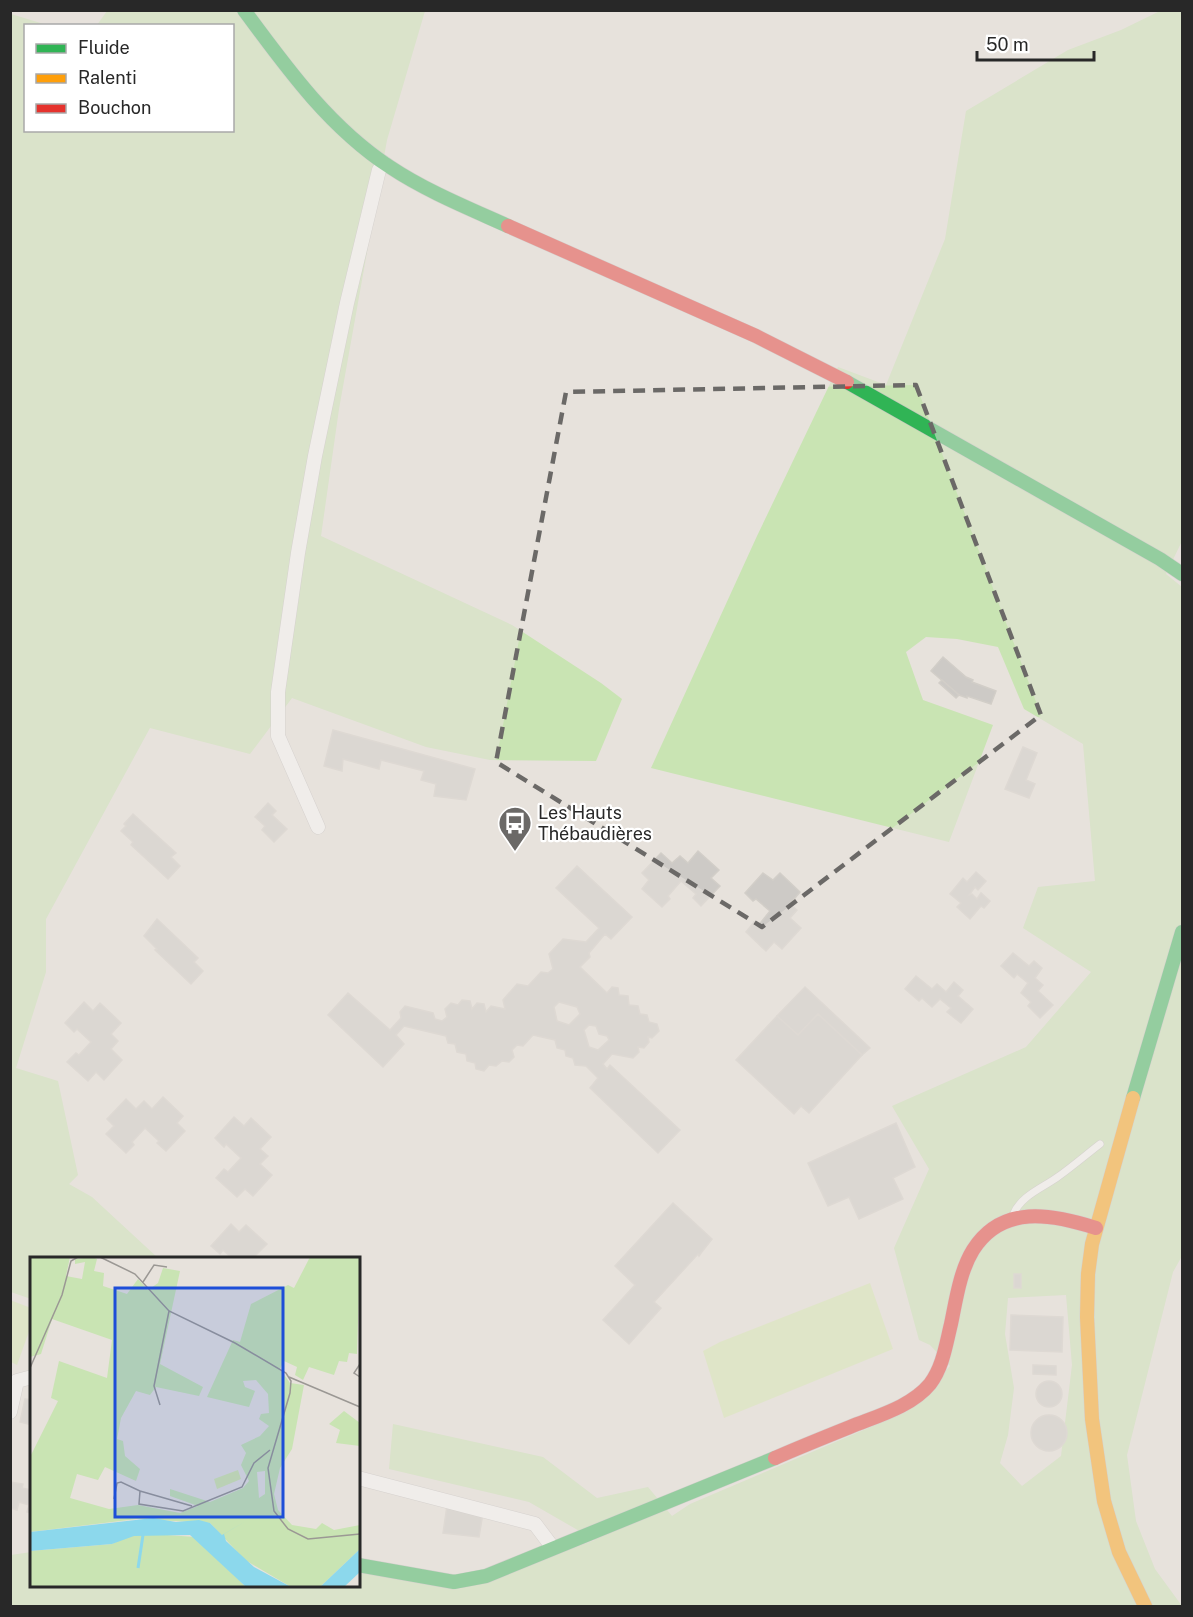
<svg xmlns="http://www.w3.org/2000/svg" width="1193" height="1617" viewBox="0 0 1193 1617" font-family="'Public Sans',sans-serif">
	<rect width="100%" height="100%" fill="#e7e2dc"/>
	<g fill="#c9e4b3" fill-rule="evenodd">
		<polygon points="107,11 425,11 387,140 339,409 321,536 512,625 601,683 622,699 596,761 490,760 426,747 292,698 250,754 150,728 46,919 46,972 16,1068 58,1081 78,1175 69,1184 92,1197 158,1258 32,1258 31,1299 11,1292 11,14 47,25 26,26 26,130 232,130 232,26 97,25"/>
		<path d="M1160 11H1182V541L1166 574 1182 587V1256L1173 1272 1127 1455 1136 1521 1155 1569 1182 1606H11V1555L31 1552 32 1586H358L359 1569 459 1589 595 1540 529 1502 389 1469 393 1424 543 1457 597 1498 648 1487 672 1516 690 1504 906 1412 950 1366 930 1345 919 1340 894 1248 929 1169 892 1106 1026 1047 1091 972 1023 928 1038 887 1095 881 1083 744 1024 709 998 647 957 639 926 637 906 652 923 700 993 725 949 842 651 768 757 536 838 367 886 385 945 239 966 111 1068 50 1121 30ZM1066 1295 1072 1365 1061 1456 1022 1486 1000 1463 1008 1435 1014 1388 1005 1334 1008 1298Z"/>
	</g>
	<g fill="#d6e8b0">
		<polygon points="870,1283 893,1349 724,1418 703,1351 720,1342"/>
		<polygon points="10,1300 31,1308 31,1326 17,1365 11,1362"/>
	</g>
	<g fill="#cdcac6" stroke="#d2cec8" stroke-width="1.5" fill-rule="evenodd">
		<polygon points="943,657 966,677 973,680 972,682 996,691 991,704 967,696 967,698 959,695 931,671"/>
		<polygon points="942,680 959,695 956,698 939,683"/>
		<polygon points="333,730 475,769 466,800 434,796 436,784 421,780 424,771 381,760 379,769 343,759 342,771 324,766"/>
		<polygon points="1023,747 1037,753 1026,780 1035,784 1029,798 1005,789"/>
		<polygon points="268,803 276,811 272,815 287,829 274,842 262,830 265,826 255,817"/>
		<polygon points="133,814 176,853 171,857 180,866 168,879 131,845 133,842 121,831 126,826 124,824"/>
		<polygon points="698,851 719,870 711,878 720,886 701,906 693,898 696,894 681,881 668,896 670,899 662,907 642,889 649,880 642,873 661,853 672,863 680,856 688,863"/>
		<path d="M577 866 632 917 611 939 605 934 589 953 590 957 580 967 607 993 612 987 618 988 619 995 628 996 629 1005 638 1006 640 1014 647 1015 649 1022 657 1024 659 1031 652 1038 648 1037 649 1042 644 1048 638 1047 639 1052 633 1058 612 1054 603 1064 607 1069 610 1065 680 1130 658 1153 590 1088 598 1078 586 1066 575 1065 573 1058 566 1056 565 1050 557 1048 555 1040 533 1035 523 1046 517 1045 512 1050 514 1057 509 1062 502 1061 496 1066 489 1065 484 1071 476 1069 475 1063 467 1061 466 1054 457 1052 455 1044 448 1043 446 1036 404 1026 396 1035 404 1044 383 1067 328 1015 348 993 390 1030 401 1018 400 1012 405 1006 433 1013 435 1019 442 1021 447 1017 445 1009 451 1003 458 1005 462 1000 470 1001 472 1009 477 1003 484 1004 486 1012 491 1006 505 1009 503 1000 517 984 528 986 541 972 548 973 553 969 549 954 563 939 586 942 599 928 556 888ZM559 1002 577 1007 580 1014 569 1025 557 1021 554 1007ZM589 1025 596 1026 599 1034 607 1036 609 1040 598 1050 589 1047 584 1030Z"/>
		<polygon points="976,872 986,881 978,890 975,887 969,895 972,894 977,899 981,893 990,901 984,908 981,906 970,919 957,907 961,903 950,894 963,878 967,882"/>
		<polygon points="763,873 773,880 780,873 800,892 790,904 797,910 790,918 801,928 782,949 774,942 766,951 746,932 754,922 758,926 770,911 756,899 753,901 745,893"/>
		<polygon points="157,919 198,958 194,962 203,971 191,984 155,950 157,949 144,936"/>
		<polygon points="1013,953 1029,966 1034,961 1042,968 1035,978 1043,985 1038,991 1053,1005 1040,1018 1028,1006 1031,1002 1021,993 1028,983 1017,974 1014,978 1001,966"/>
		<polygon points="916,976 932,989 937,984 946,992 954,982 963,990 958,996 973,1009 961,1023 947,1012 951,1008 940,999 932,1007 922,998 919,1001 905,989"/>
		<polygon points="805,987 870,1048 862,1055 818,1014 798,1035 777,1016"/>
		<polygon points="84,1002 93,1011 100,1003 121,1023 111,1034 118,1041 111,1049 122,1060 104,1080 96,1072 88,1081 67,1062 76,1053 79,1055 91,1042 77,1029 74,1032 65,1023"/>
		<polygon points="818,1014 862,1055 809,1113 801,1106 794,1114 736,1060 777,1016 798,1035"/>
		<polygon points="163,1097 183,1116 177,1123 185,1131 166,1151 157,1143 159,1141 145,1128 132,1142 134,1145 126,1153 106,1134 114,1126 107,1119 126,1099 136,1109 144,1101 152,1109"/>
		<polygon points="234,1117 244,1126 251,1118 271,1137 260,1149 268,1156 260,1164 272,1175 253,1196 245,1189 237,1197 216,1178 224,1169 228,1172 241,1158 226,1144 224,1147 215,1138"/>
		<polygon points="896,1123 915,1167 893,1178 903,1199 859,1219 849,1197 828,1206 808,1163"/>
		<polygon points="673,1203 712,1239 701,1253 699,1256 698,1254 654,1302 661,1308 629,1344 603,1320 635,1285 615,1266"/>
		<polygon points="231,1224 239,1232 246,1225 267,1244 255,1256 258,1258 232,1258 223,1250 220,1254 211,1246"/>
		<rect x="1014" y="1274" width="7" height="14"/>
		<polygon points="1011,1315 1063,1317 1062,1352 1010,1350"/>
		<polygon points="1033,1365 1056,1366 1056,1375 1033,1374"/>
		<circle cx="1049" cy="1394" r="13"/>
		<polygon points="25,1399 32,1400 32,1425 20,1422"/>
		<circle cx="1049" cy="1433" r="18"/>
		<polygon points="10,1482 23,1484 22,1488 32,1490 32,1513 27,1512 29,1505 19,1502 17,1510 10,1508"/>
		<polygon points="447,1506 483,1513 479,1537 443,1533"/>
	</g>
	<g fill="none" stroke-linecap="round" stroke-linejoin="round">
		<defs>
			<path id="lane" d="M1013 1215C1021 1195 1043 1188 1059 1176 1073 1166 1087 1154 1100 1144"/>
			<g id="street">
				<polyline points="318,827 278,736 278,692 298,553 315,456 347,303 379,170 384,163"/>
				<polyline points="10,1412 17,1381 32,1377"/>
				<polyline points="358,1478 535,1524 553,1548"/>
			</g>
			<g id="fast">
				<path d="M244 10C286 67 329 127 390 167 426 191 468 208 508 226"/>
				<polyline points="847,382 1160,559 1182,574"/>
				<polyline points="1133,1098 1182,932"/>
				<polyline points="358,1565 454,1582 486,1576 775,1458"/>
			</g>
			<polyline id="slow" points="1133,1098 1092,1244 1088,1274 1087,1317 1092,1419 1104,1501 1119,1552 1145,1606"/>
			<g id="jam">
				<polyline points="508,226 756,336 847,382"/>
				<path d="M775 1458C800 1447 825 1437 850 1427 877 1416 911 1407 930 1384 943 1367 946 1344 951 1324 956 1300 960 1271 973 1250 1002 1204 1052 1214 1096 1228"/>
			</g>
		</defs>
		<use href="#lane" stroke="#c0bebe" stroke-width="8"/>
		<use href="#street" stroke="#c0bebe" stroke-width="15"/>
		<use href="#fast" stroke="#c0bebe" stroke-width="15"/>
		<use href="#slow" stroke="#c0bebe" stroke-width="15"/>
		<use href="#jam" stroke="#c0bebe" stroke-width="15"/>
		<use href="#lane" stroke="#fbfbfa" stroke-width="7"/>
		<use href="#street" stroke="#fbfbfa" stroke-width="14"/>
		<use href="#fast" stroke="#30b455" stroke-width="14"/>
		<use href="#slow" stroke="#ff9f0a" stroke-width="14"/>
		<use href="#jam" stroke="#e5322d" stroke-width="14"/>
	</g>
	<path d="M0 0H1193V1617H0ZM916 385 1041 715 762 927 496 762 566 392Z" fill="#e7e2dc" fill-opacity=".55" fill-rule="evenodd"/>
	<path fill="none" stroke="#6b6967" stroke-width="4.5" stroke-dasharray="12 8" stroke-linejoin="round" d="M916 385 1041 715 762 927 496 762 566 392Z"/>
	<defs>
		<symbol id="bus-pin" viewBox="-11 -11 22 30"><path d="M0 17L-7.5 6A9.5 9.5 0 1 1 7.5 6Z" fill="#6b6967" stroke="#fff"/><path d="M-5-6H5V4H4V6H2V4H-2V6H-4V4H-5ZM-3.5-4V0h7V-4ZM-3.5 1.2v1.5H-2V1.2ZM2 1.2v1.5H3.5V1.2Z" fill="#fff"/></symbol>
	</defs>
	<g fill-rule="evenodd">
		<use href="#bus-pin" x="496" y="804" width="38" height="52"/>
	</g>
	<g text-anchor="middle" stroke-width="4.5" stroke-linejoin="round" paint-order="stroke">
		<g font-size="18" fill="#282828" stroke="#fff" text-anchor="start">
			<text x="538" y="819">Les Hauts<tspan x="538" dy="21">Thébaudières</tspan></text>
		</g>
	</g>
	<g transform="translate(30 1257)">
		<rect width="330" height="330" fill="#e7e2dc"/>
		<path d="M0 0H40L36 19 52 22 55 5 45 7V2L62 0 67 2 64 14 74 16 73 29 97 37 108 22 118 33 128 26 133 11 150 14 130 107 173 130 169 139 126 130 120 138 106 134 91 161 87 182 93 184 95 199 110 212 106 224 75 210 68 223 47 217 40 241 79 252 108 248 150 256 168 249 140 239V232L180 245 213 231 219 224 211 208 216 196 211 188 230 179 239 169 229 162 231 157 239 156 238 137 226 123 213 124 215 130 225 134 219 150 177 140 203 83 210 85 221 47 258 28 264 31 280 0H330L327 97 319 96 317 105 309 104 304 118 279 110 273 123 265 118 267 110 254 104 250 112 260 126 274 128 262 192 250 211 244 237 248 253 262 268 286 272 292 266 304 273 330 268V292L290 330H261L215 303 180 266 107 262 0 275V200L28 144 21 141 29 104 77 121 82 83 22 62 11 97 0 100ZM235 214V237L229 241 227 215ZM314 154 330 166V189L306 186 310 173 299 167ZM123 277 165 280 216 330H0V294L82 287 98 279Z" fill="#c9e4b3" fill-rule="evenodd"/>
		<path d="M208 213 211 222 187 232 184 222Z" fill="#d6e8b0"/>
		<path d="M123 261 146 265 169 263 180 266 192 278 216 264 194 277 196 284 224 310 261 330H216L160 278 104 279 82 287 0 294V275ZM330 292V315L314 330H290Z" fill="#8cd8ec"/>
		<path fill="none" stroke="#8cd8ec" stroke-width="3" d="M108 311 113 278"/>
		<path fill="none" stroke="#9b9894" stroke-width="1.5" d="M70 0 105 17 139 54 205 86 256 116 261 124 260 136 238 211 244 254 258 272 278 282 330 277M113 25 124 8 137 10M330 107 324 116 330 120M0 111 32 38 41 4 48 0M259 120 330 150M130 148 124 129 139 54M110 234 162 249M84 242 87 226 91 225 110 234 109 247 153 254 212 230 224 206 240 193"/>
		<path fill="#1d4ed8" fill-opacity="0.15" stroke="#1d4ed8" stroke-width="3" d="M85 31H253V260H85Z"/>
		<rect width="330" height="330" fill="none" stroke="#282828" stroke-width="3"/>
	</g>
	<rect width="1193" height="1617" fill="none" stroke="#282828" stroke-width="24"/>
	<rect x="24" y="24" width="210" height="108" fill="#ffffff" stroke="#a9a9a9" stroke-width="1.5"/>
	<rect x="36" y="44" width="30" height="9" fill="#30b455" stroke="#a9a9a9" stroke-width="1.5"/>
	<text x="78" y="54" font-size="18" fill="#282828">Fluide</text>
	<rect x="36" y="74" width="30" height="9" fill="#ff9f0a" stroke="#a9a9a9" stroke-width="1.5"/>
	<text x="78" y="84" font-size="18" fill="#282828">Ralenti</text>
	<rect x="36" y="104" width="30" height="9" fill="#e5322d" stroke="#a9a9a9" stroke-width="1.5"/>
	<text x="78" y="114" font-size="18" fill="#282828">Bouchon</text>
	<path d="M977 51v9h117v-9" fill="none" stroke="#282828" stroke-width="3"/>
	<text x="986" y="51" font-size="18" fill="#282828" stroke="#ffffff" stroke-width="4.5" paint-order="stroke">50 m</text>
</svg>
